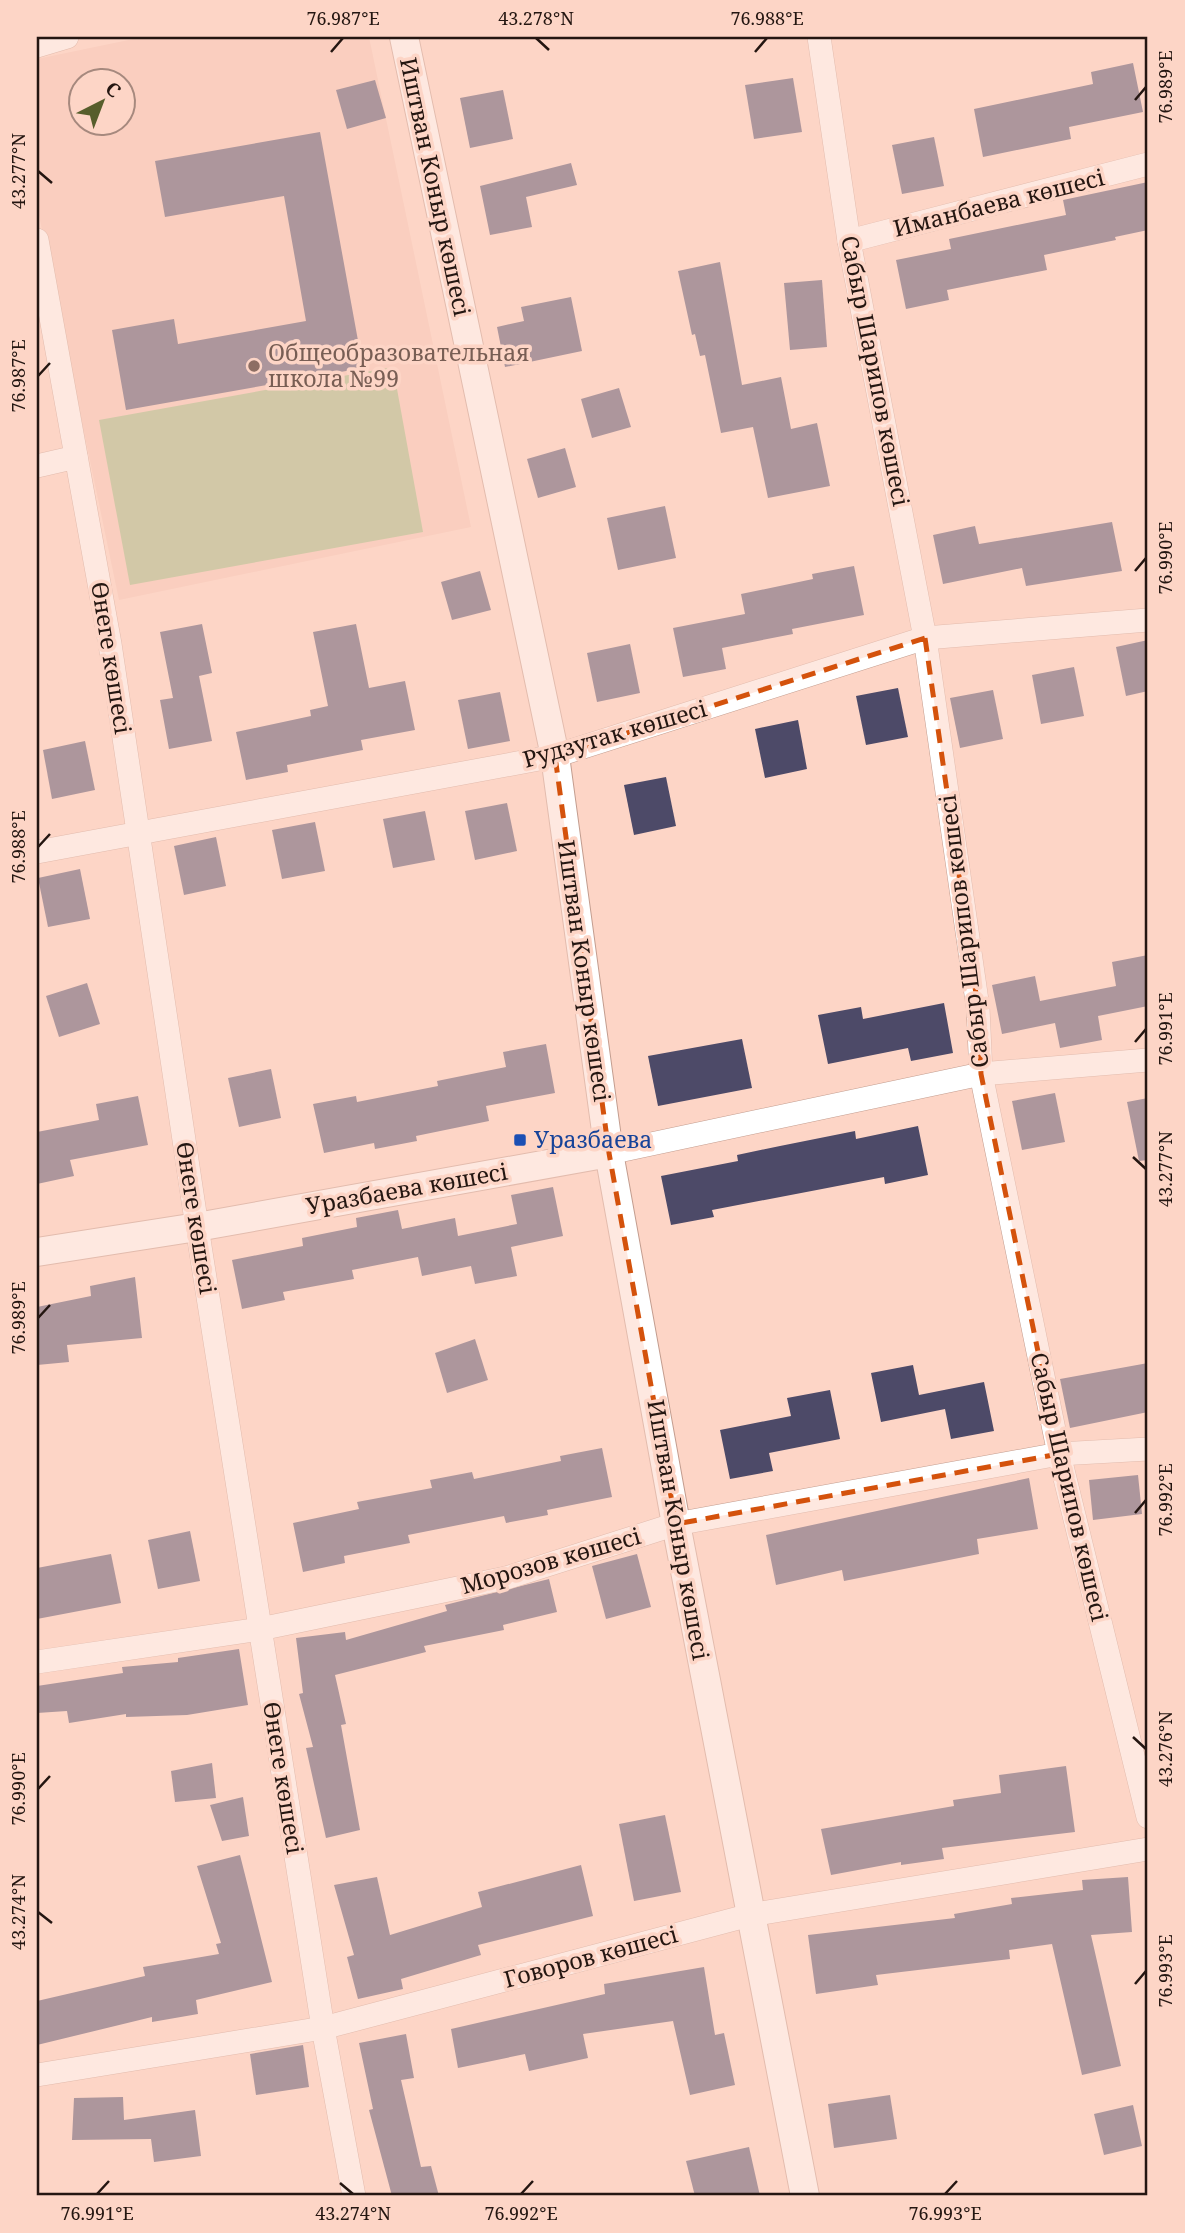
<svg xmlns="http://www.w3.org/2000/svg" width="1185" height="2233" viewBox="0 0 1185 2233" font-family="'Noto Serif',serif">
	<rect width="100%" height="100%" fill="#fdd5c6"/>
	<path fill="#f5c6b5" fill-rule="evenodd" d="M143 37H369L471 527 119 600 37 206V59ZM80 80H122V122H80Z"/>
	<polygon fill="#9db980" points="393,367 423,532 130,585 99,420"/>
	<g fill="#4d4a68">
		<polygon points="1133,63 1143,112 1069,127 1071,139 983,157 974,109 1093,84 1091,72"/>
		<polygon points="793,78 802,132 754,139 745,85"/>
		<polygon points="375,80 386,118 347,129 336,90"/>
		<polygon points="503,90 513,139 470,148 460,98"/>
		<polygon points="320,132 363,368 126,410 112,330 174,319 178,344 306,321 284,196 165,217 155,161"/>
		<polygon points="934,137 944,186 902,194 892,145"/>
		<polygon points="571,163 577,185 526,197 532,227 490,235 480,186"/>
		<polygon points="1148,182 1148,230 1115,237 1116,240 1044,255 1047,270 947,290 949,300 906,309 896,260 951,249 949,239 1066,215 1063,200"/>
		<polygon points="720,262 742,385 781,377 791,429 817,423 830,486 768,498 753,427 721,433 705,355 700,356 695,334 692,335 678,271"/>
		<polygon points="822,280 827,347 790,350 784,283"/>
		<polygon points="571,297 582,351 505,367 497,327 524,321 521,307"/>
		<polygon points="619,388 631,427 592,438 581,399"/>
		<polygon points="565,448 576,487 538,498 527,459"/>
		<polygon points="665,506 676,558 618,570 607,518"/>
		<polygon points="1112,522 1122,571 1026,586 1022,568 943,584 933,535 975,526 979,544"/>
		<polygon points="854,566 864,615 792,629 793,634 722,648 726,669 683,677 673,628 745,614 741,594 813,579 812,574"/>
		<polygon points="480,571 491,610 452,620 441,582"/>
		<polygon points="202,624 212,673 199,676 212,741 169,749 160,700 173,698 160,632"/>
		<polygon points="356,624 369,688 405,681 415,730 361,740 363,750 287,765 288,772 246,780 236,732 311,716 310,710 328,706 313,632"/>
		<polygon points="1148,640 1148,691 1126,696 1116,647"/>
		<polygon points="630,644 640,693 597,702 587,653"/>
		<polygon points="1074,667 1084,716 1041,724 1032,675"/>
		<polygon points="898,688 908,737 866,745 856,696"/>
		<polygon points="993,690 1003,739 960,748 950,698"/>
		<polygon points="500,692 510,741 468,749 458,700"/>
		<polygon points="798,720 807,769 765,778 755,729"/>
		<polygon points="85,741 95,790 52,799 43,750"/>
		<polygon points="666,777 676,826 634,835 624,785"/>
		<polygon points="507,803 517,851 475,860 465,811"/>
		<polygon points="425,811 435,860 393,868 383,819"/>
		<polygon points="315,822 325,871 282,879 272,830"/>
		<polygon points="216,837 226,886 184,895 174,846"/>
		<polygon points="80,869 90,919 48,927 38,878"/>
		<polygon points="1148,955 1148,1006 1098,1016 1102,1040 1060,1048 1055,1023 1002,1034 992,985 1035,976 1040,1001 1116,986 1112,962"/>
		<polygon points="87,983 100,1024 59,1037 46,996"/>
		<polygon points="944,1003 953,1053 911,1061 908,1048 828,1064 818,1015 861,1007 863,1019"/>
		<polygon points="742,1039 752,1088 658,1106 648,1056"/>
		<polygon points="546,1044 555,1093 486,1106 489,1121 416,1136 417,1141 375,1149 374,1143 324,1153 313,1104 356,1096 357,1102 438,1086 437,1081 506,1067 503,1052"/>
		<polygon points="271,1069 281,1118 239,1127 228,1078"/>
		<polygon points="1055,1093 1065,1142 1022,1150 1012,1101"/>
		<polygon points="138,1096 148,1145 70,1160 74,1176 37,1184 37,1132 99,1120 96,1104"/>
		<polygon points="1148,1098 1148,1160 1139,1161 1127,1102"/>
		<polygon points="918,1126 928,1175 885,1184 884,1177 822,1189 712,1210 714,1217 671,1225 661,1176 738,1161 737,1155 780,1146 855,1131 856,1139"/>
		<polygon points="553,1187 563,1236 511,1247 517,1276 475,1284 471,1266 422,1276 418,1257 352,1270 354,1279 283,1292 285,1300 242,1309 232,1260 303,1246 302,1238 357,1227 356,1218 398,1210 402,1229 455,1218 458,1236 517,1224 511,1195"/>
		<polygon points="135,1277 142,1338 67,1345 69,1362 37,1365 37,1307 91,1296 90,1286"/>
		<polygon points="475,1339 488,1380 447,1393 435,1353"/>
		<polygon points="1148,1363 1148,1412 1070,1428 1060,1379"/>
		<polygon points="913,1365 919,1395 984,1382 994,1431 951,1439 945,1409 881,1422 871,1373"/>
		<polygon points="830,1390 840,1439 769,1453 773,1471 730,1479 720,1430 791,1416 787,1398"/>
		<polygon points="602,1448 612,1497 547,1510 548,1515 506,1523 504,1516 408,1535 410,1543 344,1556 345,1563 303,1572 293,1523 359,1509 357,1502 432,1488 430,1480 472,1472 474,1479 561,1461 560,1456"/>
		<polygon points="1138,1475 1142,1514 1093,1520 1089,1480"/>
		<polygon points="1029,1478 1038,1529 977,1539 979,1554 844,1581 842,1570 776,1585 766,1535"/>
		<polygon points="190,1531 200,1581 158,1589 148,1540"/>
		<polygon points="111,1554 121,1603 37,1619 37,1568"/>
		<polygon points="637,1554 651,1607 606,1619 592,1566"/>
		<polygon points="549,1579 557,1612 503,1625 504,1630 424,1646 426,1652 335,1675 346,1724 341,1725 360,1830 326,1838 306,1748 313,1747 299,1694 303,1693 296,1638 345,1632 346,1640 447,1611 445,1605"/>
		<polygon points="239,1649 248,1705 187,1715 126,1717 126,1714 69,1723 67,1711 37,1713 37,1686 123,1673 122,1667 178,1662 178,1658"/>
		<polygon points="212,1763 216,1798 175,1802 171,1771"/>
		<polygon points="1066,1766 1075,1832 942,1848 944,1859 901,1865 901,1862 831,1875 821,1829 954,1806 953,1800 1001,1793 999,1775"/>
		<polygon points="243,1797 249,1836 222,1841 210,1805"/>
		<polygon points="665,1815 681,1892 634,1901 619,1824"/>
		<polygon points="240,1855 272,1982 196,2000 198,2014 152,2022 152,2017 37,2045 37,2001 145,1976 143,1967 219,1954 216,1944 221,1943 197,1866"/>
		<polygon points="581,1865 593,1916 478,1945 481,1955 401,1979 403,1989 358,1999 347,1957 354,1955 334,1885 377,1877 390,1935 482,1907 478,1892"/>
		<polygon points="1128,1877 1132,1932 1091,1935 1121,2066 1082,2075 1052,1944 1009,1950 1010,1959 876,1975 878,1985 816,1994 808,1935 955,1918 954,1914 1012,1904 1011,1898 1083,1890 1082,1880"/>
		<polygon points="704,1967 715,2035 724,2033 735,2085 690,2095 673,2021 583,2034 588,2058 529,2071 525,2054 458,2068 451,2029 605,1994 604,1984"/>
		<polygon points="406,2034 414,2078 401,2080 421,2167 431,2166 439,2196 392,2196 369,2110 373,2109 359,2043"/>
		<polygon points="303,2045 309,2087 256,2095 250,2054"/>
		<polygon points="890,2095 897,2139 834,2148 828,2104"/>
		<polygon points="123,2097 124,2120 195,2110 201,2156 154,2162 151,2139 72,2140 74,2098"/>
		<polygon points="1133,2105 1142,2146 1104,2155 1094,2114"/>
		<polygon points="749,2147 760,2196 695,2196 686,2161"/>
	</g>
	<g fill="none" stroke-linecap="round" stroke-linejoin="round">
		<defs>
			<g id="minor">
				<polyline points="819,37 849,241 925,638 978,1008 981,1074 1059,1454 1148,1817"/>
				<polyline points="37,46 67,37"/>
				<polyline points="37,240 110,644 197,1227 323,2028 354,2196"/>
				<polyline points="849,241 1148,164"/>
				<polyline points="37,466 76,457"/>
				<polyline points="37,852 555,756 925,638 1148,620"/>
				<polyline points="609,1153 981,1074 1148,1060"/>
				<polyline points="37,1662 260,1629 506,1578 676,1524 1059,1454 1148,1449"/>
				<polyline points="37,2075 323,2028 750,1915 1148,1849"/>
			</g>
			<g id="tertiary">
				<polyline points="404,37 555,756 609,1153 676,1524 805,2196"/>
				<polyline points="37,1252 197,1227 609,1153"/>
			</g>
		</defs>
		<use href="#minor" stroke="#c39d8f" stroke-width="24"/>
		<use href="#tertiary" stroke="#c39d8f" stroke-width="30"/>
		<use href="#minor" stroke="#fff" stroke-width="23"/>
		<use href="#tertiary" stroke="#fff" stroke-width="28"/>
	</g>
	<path d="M0 0H1185V2233H0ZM925 638 978 1008 981 1074 1059 1454 676 1524 609 1153 555 756Z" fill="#fdd5c6" fill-opacity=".55" fill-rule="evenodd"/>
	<path fill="none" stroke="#d4520c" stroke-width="5" stroke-dasharray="14 9" stroke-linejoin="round" d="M925 638 978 1008 981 1074 1059 1454 676 1524 609 1153 555 756Z"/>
	<path fill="none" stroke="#241611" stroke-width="2.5" d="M536 38 549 50M331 52 343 38M755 52 767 38M1135 100 1146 87M38 171 52 183M38 376 50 363M1135 571 1146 558M38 847 50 834M1135 1042 1146 1029M1133 1157 1146 1169M38 1318 50 1305M1135 1513 1146 1500M1133 1737 1146 1749M38 1789 50 1776M38 1912 52 1923M1135 1984 1146 1971M340 2183 353 2194M97 2194 109 2181M521 2194 533 2181M945 2194 957 2181"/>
	<circle fill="#8d6e63" stroke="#fdd5c6" stroke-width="2.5" cx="254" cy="366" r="7"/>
	<rect fill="#1a4fb4" stroke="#fdd5c6" stroke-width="2.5" x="513" y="1133" width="14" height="14" rx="3.5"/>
	<g text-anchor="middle" stroke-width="7" stroke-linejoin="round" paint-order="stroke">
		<g font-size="23" fill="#241611" stroke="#fdd5c6">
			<text transform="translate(435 187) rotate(78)" y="8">Иштван Коныр көшесі</text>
			<text transform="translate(999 203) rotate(-14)" y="8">Иманбаева көшесі</text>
			<text transform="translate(875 371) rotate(79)" y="8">Сабыр Шарипов көшесі</text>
			<text transform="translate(111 658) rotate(81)" y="8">Өнеге көшесі</text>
			<text transform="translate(615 734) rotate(-16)" y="8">Рудзутак көшесі</text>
			<text transform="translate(964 931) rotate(-97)" y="8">Сабыр Шарипов көшесі</text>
			<text transform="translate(584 971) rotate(82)" y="8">Иштван Коныр көшесі</text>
			<text transform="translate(407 1189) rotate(-10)" y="8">Уразбаева көшесі</text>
			<text transform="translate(196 1218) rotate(81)" y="8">Өнеге көшесі</text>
			<text transform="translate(1069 1487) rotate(77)" y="8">Сабыр Шарипов көшесі</text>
			<text transform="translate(678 1530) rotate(80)" y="8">Иштван Коныр көшесі</text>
			<text transform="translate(551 1561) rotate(-16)" y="8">Морозов көшесі</text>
			<text transform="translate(283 1778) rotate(81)" y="8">Өнеге көшесі</text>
			<text transform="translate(591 1957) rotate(-15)" y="8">Говоров көшесі</text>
		</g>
		<g font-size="23" fill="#785e54" stroke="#fdd5c6" text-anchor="start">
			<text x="268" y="361">Общеобразовательная<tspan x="268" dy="26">школа №99</tspan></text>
		</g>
		<g font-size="23" fill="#164399" stroke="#fdd5c6" text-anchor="start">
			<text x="534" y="1148">Уразбаева</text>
		</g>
	</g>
	<rect width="1185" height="2233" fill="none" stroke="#fdd5c6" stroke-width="77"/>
	<g transform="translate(102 102) rotate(42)"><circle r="33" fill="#fdd5c6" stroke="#a6897e" stroke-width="2"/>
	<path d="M0-5L12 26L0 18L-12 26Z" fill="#575e2c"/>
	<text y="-10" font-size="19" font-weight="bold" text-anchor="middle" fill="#241611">С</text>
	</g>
	<rect x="38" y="38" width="1108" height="2156" fill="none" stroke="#241611" stroke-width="2.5"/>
	<g font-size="18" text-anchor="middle" fill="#241611">
		<text x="343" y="25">76.987°E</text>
		<text x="536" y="25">43.278°N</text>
		<text x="767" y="25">76.988°E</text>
		<text transform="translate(1166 87) rotate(-90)" y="6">76.989°E</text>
		<text transform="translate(19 171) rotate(-90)" y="6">43.277°N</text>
		<text transform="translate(19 376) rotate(-90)" y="6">76.987°E</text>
		<text transform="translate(1166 558) rotate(-90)" y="6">76.990°E</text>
		<text transform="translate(19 847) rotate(-90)" y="6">76.988°E</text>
		<text transform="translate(1166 1029) rotate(-90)" y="6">76.991°E</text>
		<text transform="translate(1166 1169) rotate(-90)" y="6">43.277°N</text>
		<text transform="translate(19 1318) rotate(-90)" y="6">76.989°E</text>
		<text transform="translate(1166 1500) rotate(-90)" y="6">76.992°E</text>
		<text transform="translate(1166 1749) rotate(-90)" y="6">43.276°N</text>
		<text transform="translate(19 1789) rotate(-90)" y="6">76.990°E</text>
		<text transform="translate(19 1912) rotate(-90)" y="6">43.274°N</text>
		<text transform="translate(1166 1971) rotate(-90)" y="6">76.993°E</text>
		<text x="97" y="2220">76.991°E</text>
		<text x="353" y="2220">43.274°N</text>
		<text x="521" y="2220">76.992°E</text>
		<text x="945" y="2220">76.993°E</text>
	</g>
</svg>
